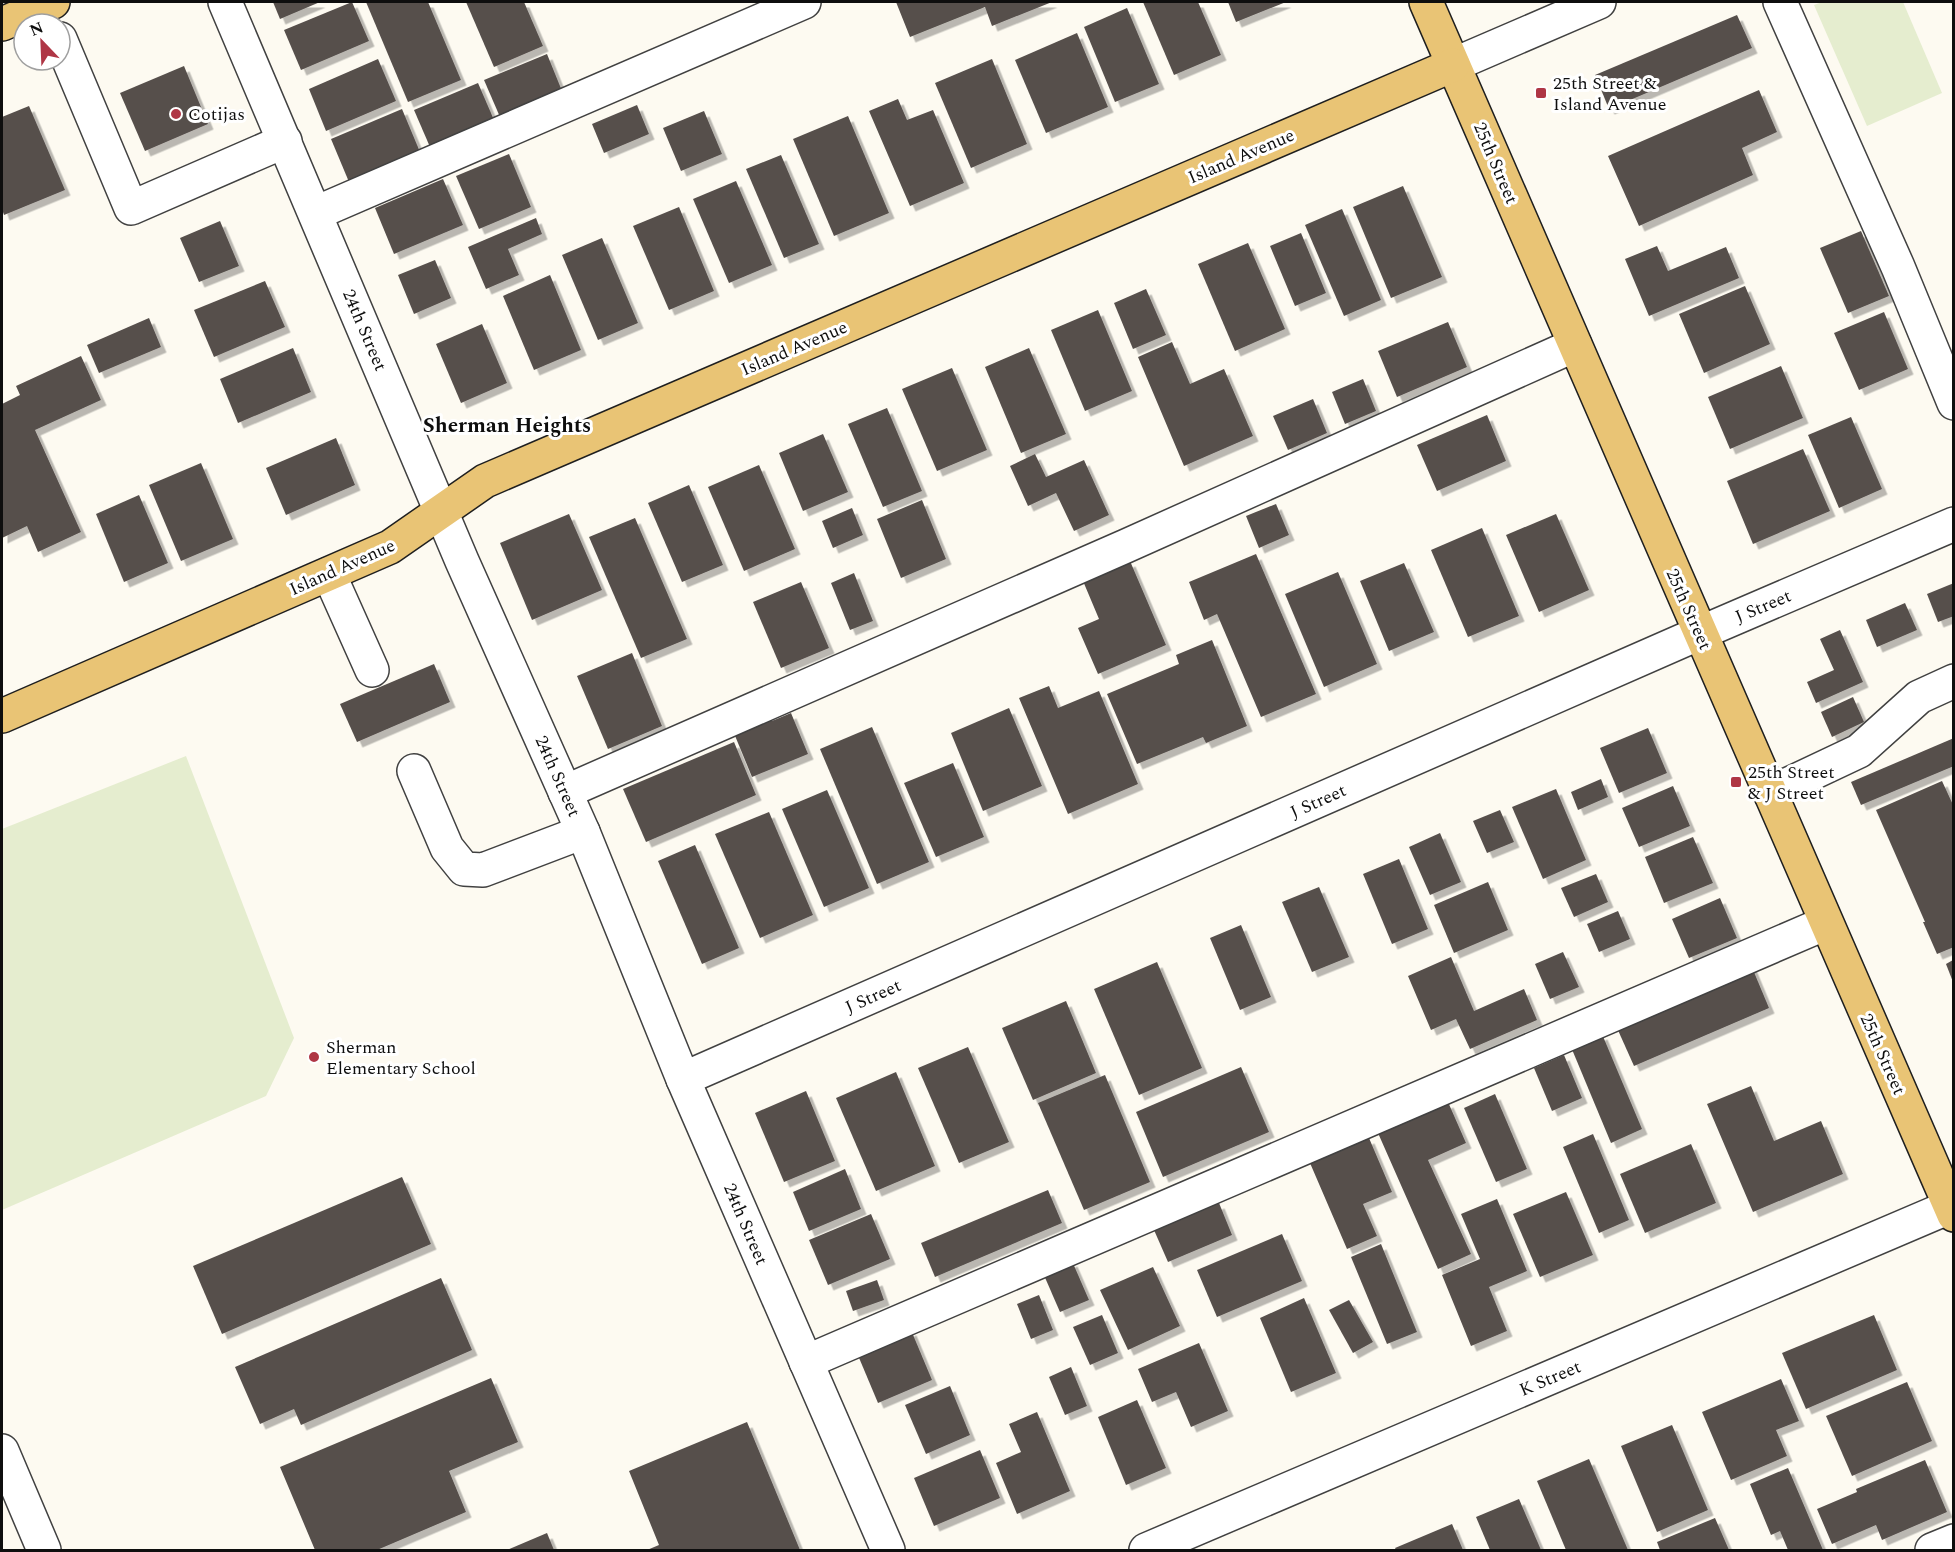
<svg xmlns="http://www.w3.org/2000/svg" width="1955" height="1552" viewBox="0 0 1955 1552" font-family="Spectral,serif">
	<defs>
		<filter id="shadow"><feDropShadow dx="5.5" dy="5.5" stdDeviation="0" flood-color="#0004"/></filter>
	</defs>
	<rect width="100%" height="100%" fill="#fdfaf1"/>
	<g fill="#e5edcf">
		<polygon points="1822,2 1903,2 1942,93 1867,126 1814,5"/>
		<polygon points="186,756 294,1038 266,1096 2,1210 2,829"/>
	</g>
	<g fill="#564f4c" filter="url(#shadow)">
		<polygon points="273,2 320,2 280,19"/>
		<polygon points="352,2 369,41 301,70 284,30"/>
		<polygon points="366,2 428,2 461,80 408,102"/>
		<polygon points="466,2 524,2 543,46 494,67"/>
		<polygon points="896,2 1052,2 992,26 985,7 910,37"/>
		<polygon points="1143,2 1198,2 1221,55 1174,75"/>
		<polygon points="1228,2 1286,2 1236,22"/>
		<polygon points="1127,8 1159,84 1115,102 1084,27"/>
		<polygon points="1737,15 1752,48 1609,109 1595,75"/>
		<polygon points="1077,33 1108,107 1046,133 1015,60"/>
		<polygon points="547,54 562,91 500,117 484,80"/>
		<polygon points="378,59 396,101 326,131 309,89"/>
		<polygon points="992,59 1027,144 971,168 935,83"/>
		<polygon points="184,66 208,124 145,151 120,93"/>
		<polygon points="478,83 494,120 430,147 414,110"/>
		<polygon points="1759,90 1777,132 1742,148 1753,175 1639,226 1608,156"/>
		<polygon points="898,99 907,120 933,110 964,183 910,206 869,111"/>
		<polygon points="637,105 649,134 604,153 592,124"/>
		<polygon points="29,106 65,190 4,215 2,209 2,117"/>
		<polygon points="402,109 420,152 349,182 331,139"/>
		<polygon points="704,111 722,154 681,171 663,128"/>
		<polygon points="848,116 889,213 834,236 793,139"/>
		<polygon points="509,154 531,207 479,229 456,176"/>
		<polygon points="781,155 819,244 784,258 746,169"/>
		<polygon points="443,179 463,225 394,254 375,208"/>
		<polygon points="736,181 772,265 729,283 693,199"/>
		<polygon points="1403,186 1442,277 1391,298 1353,207"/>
		<polygon points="679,207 714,291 669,310 633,226"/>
		<polygon points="1342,209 1381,300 1344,316 1305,225"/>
		<polygon points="536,218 542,234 508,249 519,275 486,289 468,247"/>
		<polygon points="220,221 239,266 199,282 180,238"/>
		<polygon points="1861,231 1889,296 1848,313 1820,248"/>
		<polygon points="1301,233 1326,293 1295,306 1270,246"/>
		<polygon points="602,238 638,323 598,340 562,255"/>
		<polygon points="1248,243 1285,329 1235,351 1198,264"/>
		<polygon points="1657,246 1668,271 1726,247 1739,278 1649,316 1625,259"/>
		<polygon points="435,260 451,298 414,314 398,275"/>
		<polygon points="550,275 581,350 534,370 503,296"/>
		<polygon points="265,281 285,327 214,357 194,310"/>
		<polygon points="1745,286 1770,344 1704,373 1679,314"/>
		<polygon points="1146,289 1166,335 1133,349 1114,303"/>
		<polygon points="1098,310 1132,391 1085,411 1051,330"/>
		<polygon points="1884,312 1908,369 1859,390 1834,333"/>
		<polygon points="149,318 161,347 99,373 87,345"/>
		<polygon points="1448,322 1467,367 1397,397 1378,351"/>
		<polygon points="482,324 507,383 461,403 436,344"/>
		<polygon points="1172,342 1190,384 1224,369 1253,436 1184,466 1138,357"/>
		<polygon points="293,348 311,392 238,423 220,379"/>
		<polygon points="1029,348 1066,434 1021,453 985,367"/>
		<polygon points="81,356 101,400 35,430 81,532 38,552 27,526 2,538 2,404 20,395 16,386"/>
		<polygon points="1781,366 1803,418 1730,449 1708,397"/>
		<polygon points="952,368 987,450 937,471 902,389"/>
		<polygon points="1363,379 1376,411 1345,424 1332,392"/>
		<polygon points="1313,399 1327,433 1288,450 1273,416"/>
		<polygon points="887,408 922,491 883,507 848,424"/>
		<polygon points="1487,415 1506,461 1437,491 1417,445"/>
		<polygon points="1851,417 1882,489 1839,508 1808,435"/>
		<polygon points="823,434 848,492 803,511 779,453"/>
		<polygon points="336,438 355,485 286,515 266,468"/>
		<polygon points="1803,449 1830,511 1753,544 1727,481"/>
		<polygon points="1035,454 1046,477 1084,460 1109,515 1074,531 1056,493 1028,506 1010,466"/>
		<polygon points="201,463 233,539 181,561 149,485"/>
		<polygon points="759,465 795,549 744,571 708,487"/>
		<polygon points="689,485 723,565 682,582 648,503"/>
		<polygon points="139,495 168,563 124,582 96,514"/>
		<polygon points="922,500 946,559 901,578 877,519"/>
		<polygon points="1276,504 1289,535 1259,548 1246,516"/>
		<polygon points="852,508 863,535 833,548 822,521"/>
		<polygon points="569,514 602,590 532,620 500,543"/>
		<polygon points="1556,514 1589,590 1539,612 1506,535"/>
		<polygon points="635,518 687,639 641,658 589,537"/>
		<polygon points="1482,528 1519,616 1468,637 1431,550"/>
		<polygon points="1256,554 1316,694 1261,717 1217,614 1204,620 1189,582"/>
		<polygon points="1130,561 1166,645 1098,674 1078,628 1099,619 1083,581"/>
		<polygon points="1404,563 1434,632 1389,651 1360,581"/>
		<polygon points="1338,572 1377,664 1324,687 1285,594"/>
		<polygon points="854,573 873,621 850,630 831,583"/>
		<polygon points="801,582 829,648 781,668 753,602"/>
		<polygon points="1954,583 1954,616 1938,622 1927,594"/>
		<polygon points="1905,603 1917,630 1877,647 1866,620"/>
		<polygon points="1840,630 1863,682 1816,703 1807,682 1834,670 1820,639"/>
		<polygon points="1212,640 1247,726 1206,743 1203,737 1137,764 1107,694 1179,664 1176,655"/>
		<polygon points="632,653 662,726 608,749 577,676"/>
		<polygon points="434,664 450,702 357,742 340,704"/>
		<polygon points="1049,686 1058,708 1099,691 1138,784 1068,814 1019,698"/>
		<polygon points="1853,697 1864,722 1832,737 1821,712"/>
		<polygon points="1009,708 1042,786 983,811 951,733"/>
		<polygon points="768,712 772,721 791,713 808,754 752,777 731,726"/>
		<polygon points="872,727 929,862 877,884 820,749"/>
		<polygon points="1648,728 1667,773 1619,793 1600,748"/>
		<polygon points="1954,738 1954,766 1861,805 1851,782"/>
		<polygon points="734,742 756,795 646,842 623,789"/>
		<polygon points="953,763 984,837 936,857 904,783"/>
		<polygon points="1601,779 1608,797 1578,810 1571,792"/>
		<polygon points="1942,781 1954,807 1954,947 1937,954 1923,922 1925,922 1876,810"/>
		<polygon points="1673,786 1690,826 1639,847 1622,808"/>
		<polygon points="1556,789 1586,860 1543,879 1512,807"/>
		<polygon points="827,790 869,888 824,907 782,809"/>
		<polygon points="1500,810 1514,842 1487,853 1473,821"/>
		<polygon points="769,812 813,915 760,938 715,834"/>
		<polygon points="1440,833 1461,882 1430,895 1409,847"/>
		<polygon points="1693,837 1713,883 1664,903 1645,857"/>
		<polygon points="695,845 739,948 702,964 658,861"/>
		<polygon points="1399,859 1428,929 1392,944 1363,874"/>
		<polygon points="1596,874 1608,902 1574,917 1561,888"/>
		<polygon points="1488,882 1508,930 1454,953 1434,905"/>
		<polygon points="1319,887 1349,957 1312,972 1282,902"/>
		<polygon points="1720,898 1737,938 1689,958 1672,919"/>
		<polygon points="1618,911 1630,939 1599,952 1587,924"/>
		<polygon points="1241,925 1271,997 1240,1010 1210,938"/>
		<polygon points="1563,952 1579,987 1550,999 1535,964"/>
		<polygon points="1451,957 1474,1011 1524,989 1537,1020 1470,1049 1456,1019 1431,1030 1408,976"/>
		<polygon points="1953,960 1953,982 1946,964"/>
		<polygon points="1157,962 1202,1068 1139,1095 1094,989"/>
		<polygon points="1751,965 1769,1008 1634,1066 1617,1028"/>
		<polygon points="1066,1001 1096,1073 1033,1100 1002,1028"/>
		<polygon points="1602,1034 1642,1129 1611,1143 1571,1047"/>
		<polygon points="968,1047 1009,1142 959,1163 918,1068"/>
		<polygon points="1564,1055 1582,1098 1552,1111 1534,1068"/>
		<polygon points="1241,1067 1269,1132 1163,1177 1136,1112"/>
		<polygon points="896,1072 935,1166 876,1191 836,1098"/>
		<polygon points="1105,1075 1150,1182 1084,1210 1038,1103"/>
		<polygon points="1751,1086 1774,1141 1821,1121 1843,1174 1753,1212 1707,1104"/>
		<polygon points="806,1091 835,1161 784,1182 755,1113"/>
		<polygon points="1495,1094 1527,1169 1496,1182 1464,1108"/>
		<polygon points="1448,1102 1466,1143 1428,1160 1471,1254 1438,1269 1378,1133"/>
		<polygon points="1593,1134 1629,1220 1599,1233 1563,1147"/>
		<polygon points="1369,1138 1392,1192 1363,1204 1377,1236 1347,1249 1310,1163"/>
		<polygon points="1691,1144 1716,1203 1645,1233 1620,1174"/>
		<polygon points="845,1169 861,1209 809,1231 793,1192"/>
		<polygon points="402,1177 431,1244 222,1334 193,1266"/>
		<polygon points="1048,1190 1062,1223 935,1277 921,1243"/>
		<polygon points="1566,1192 1593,1255 1540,1277 1513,1214"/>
		<polygon points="1497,1199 1527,1271 1489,1287 1507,1331 1471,1346 1442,1275 1480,1259 1461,1214"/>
		<polygon points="1219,1203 1232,1235 1168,1262 1154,1230"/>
		<polygon points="871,1214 890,1259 828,1285 809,1240"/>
		<polygon points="1282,1234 1302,1281 1217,1317 1197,1270"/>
		<polygon points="1381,1244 1417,1332 1387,1344 1351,1257"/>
		<polygon points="1072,1261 1089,1300 1060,1312 1043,1273"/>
		<polygon points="1153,1267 1180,1326 1128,1350 1100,1290"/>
		<polygon points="441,1278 472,1350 301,1425 294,1409 260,1424 235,1367"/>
		<polygon points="877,1280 884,1300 853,1311 846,1291"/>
		<polygon points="1039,1295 1053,1330 1031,1339 1017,1304"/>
		<polygon points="1304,1298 1336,1373 1291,1392 1260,1318"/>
		<polygon points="1349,1300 1373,1342 1353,1353 1329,1310"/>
		<polygon points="1102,1315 1118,1353 1090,1365 1073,1327"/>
		<polygon points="1874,1315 1897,1370 1806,1409 1782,1353"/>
		<polygon points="911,1330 932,1380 878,1403 857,1353"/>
		<polygon points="1199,1343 1228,1411 1191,1427 1176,1392 1152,1402 1138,1369"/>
		<polygon points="1071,1367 1087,1406 1065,1415 1049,1377"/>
		<polygon points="491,1378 518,1442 449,1471 466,1512 377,1550 315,1550 280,1467"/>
		<polygon points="1781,1379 1799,1421 1776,1430 1787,1456 1731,1480 1702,1412"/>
		<polygon points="1907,1382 1932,1441 1852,1476 1826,1416"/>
		<polygon points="950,1386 970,1435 926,1454 905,1405"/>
		<polygon points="1137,1400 1166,1468 1126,1485 1098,1417"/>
		<polygon points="1037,1412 1070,1491 1017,1514 996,1463 1021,1452 1009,1424"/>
		<polygon points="747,1422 800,1550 647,1550 659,1545 629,1471"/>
		<polygon points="1672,1425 1708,1510 1657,1532 1621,1446"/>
		<polygon points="980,1450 1000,1498 934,1526 914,1478"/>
		<polygon points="1589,1459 1628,1550 1566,1550 1537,1481"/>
		<polygon points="1925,1460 1947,1512 1882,1540 1876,1525 1832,1544 1817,1509 1857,1492 1856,1489"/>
		<polygon points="1788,1468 1823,1550 1788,1550 1780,1531 1771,1535 1750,1484"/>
		<polygon points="1519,1499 1541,1550 1490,1550 1476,1517"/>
		<polygon points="1715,1518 1729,1550 1660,1550 1657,1542"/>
		<polygon points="1452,1524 1463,1550 1396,1550 1395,1548"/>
		<polygon points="547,1533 554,1550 507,1550"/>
	</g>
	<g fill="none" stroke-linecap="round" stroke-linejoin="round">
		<defs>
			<g id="minor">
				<polyline points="225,2 462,561 583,832 683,1079 888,1550"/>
				<polyline points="1780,2 1898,267 1954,403"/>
				<polyline points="60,39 131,208 285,141"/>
				<polyline points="1453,65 1599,2"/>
				<polyline points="316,213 804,2"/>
				<polyline points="329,574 372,670"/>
				<polyline points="414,771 447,848 464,869 483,870 583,832"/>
				<polyline points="565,792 1126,546 1575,345"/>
				<polyline points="1770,793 1859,751 1919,697 1954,681"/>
				<polyline points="683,1079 1700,633 1954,524"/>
				<polyline points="806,1362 1826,923"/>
				<polyline points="2,1451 44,1550"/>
				<polyline points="1146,1550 1954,1205"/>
				<polyline points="1932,1550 1954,1541"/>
			</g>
			<g id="major">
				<polyline points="1426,2 1954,1215"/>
				<polyline points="2,24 53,2"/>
				<polyline points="2,716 390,547 485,481 1453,65"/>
			</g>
		</defs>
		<use href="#minor" stroke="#414141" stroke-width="36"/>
		<use href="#major" stroke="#1f1f1f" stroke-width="36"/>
		<use href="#minor" stroke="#fff" stroke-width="33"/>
		<use href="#major" stroke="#e9c475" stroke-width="33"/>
	</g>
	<g fill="#af3645" stroke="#fff" stroke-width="2">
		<rect x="1535" y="87" width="12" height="12" rx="3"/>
		<circle cx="176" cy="114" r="6"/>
		<rect x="1730" y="776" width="12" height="12" rx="3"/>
		<circle cx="314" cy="1057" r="6"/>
	</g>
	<g text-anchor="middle" stroke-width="6" stroke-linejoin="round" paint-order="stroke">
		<g font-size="18" fill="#0e0e0e" stroke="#fff" text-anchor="start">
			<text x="1553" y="89">25th Street &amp;<tspan x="1553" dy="21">Island Avenue</tspan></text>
			<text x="188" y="120">Cotijas</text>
			<text x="1748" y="778">25th Street<tspan x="1748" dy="21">&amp; J Street</tspan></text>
			<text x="326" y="1053">Sherman<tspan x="326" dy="21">Elementary School</tspan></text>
		</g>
		<g font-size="18" fill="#0e0e0e" stroke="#fff">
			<text transform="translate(1241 156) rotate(-23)" y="6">Island Avenue</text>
			<text transform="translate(1496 163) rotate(67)" y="6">25th Street</text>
			<text transform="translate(365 330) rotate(67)" y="6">24th Street</text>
			<text transform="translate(794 348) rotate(-23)" y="6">Island Avenue</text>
			<text transform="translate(342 567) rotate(-24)" y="6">Island Avenue</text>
			<text transform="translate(1763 606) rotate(-23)" y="6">J Street</text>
			<text transform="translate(1689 609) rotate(66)" y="6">25th Street</text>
			<text transform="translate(558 776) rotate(66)" y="6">24th Street</text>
			<text transform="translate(1318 801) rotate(-24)" y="6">J Street</text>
			<text transform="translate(873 996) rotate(-24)" y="6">J Street</text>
			<text transform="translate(1883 1054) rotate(66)" y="6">25th Street</text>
			<text transform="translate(746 1224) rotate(67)" y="6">24th Street</text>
			<text transform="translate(1550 1378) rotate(-23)" y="6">K Street</text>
		</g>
		<g font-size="21" font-weight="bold" fill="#0e0e0e" stroke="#fff">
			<text x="507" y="432">Sherman Heights</text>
		</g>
	</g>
	<rect width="1955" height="1552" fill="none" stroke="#0e0e0e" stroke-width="6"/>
	<g transform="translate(42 42) rotate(337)"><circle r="28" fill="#ffffff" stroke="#9f9f9f" stroke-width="1.5"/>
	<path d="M0-4.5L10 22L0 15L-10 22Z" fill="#af3645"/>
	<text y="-9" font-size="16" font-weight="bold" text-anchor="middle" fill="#0e0e0e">N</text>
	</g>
</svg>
